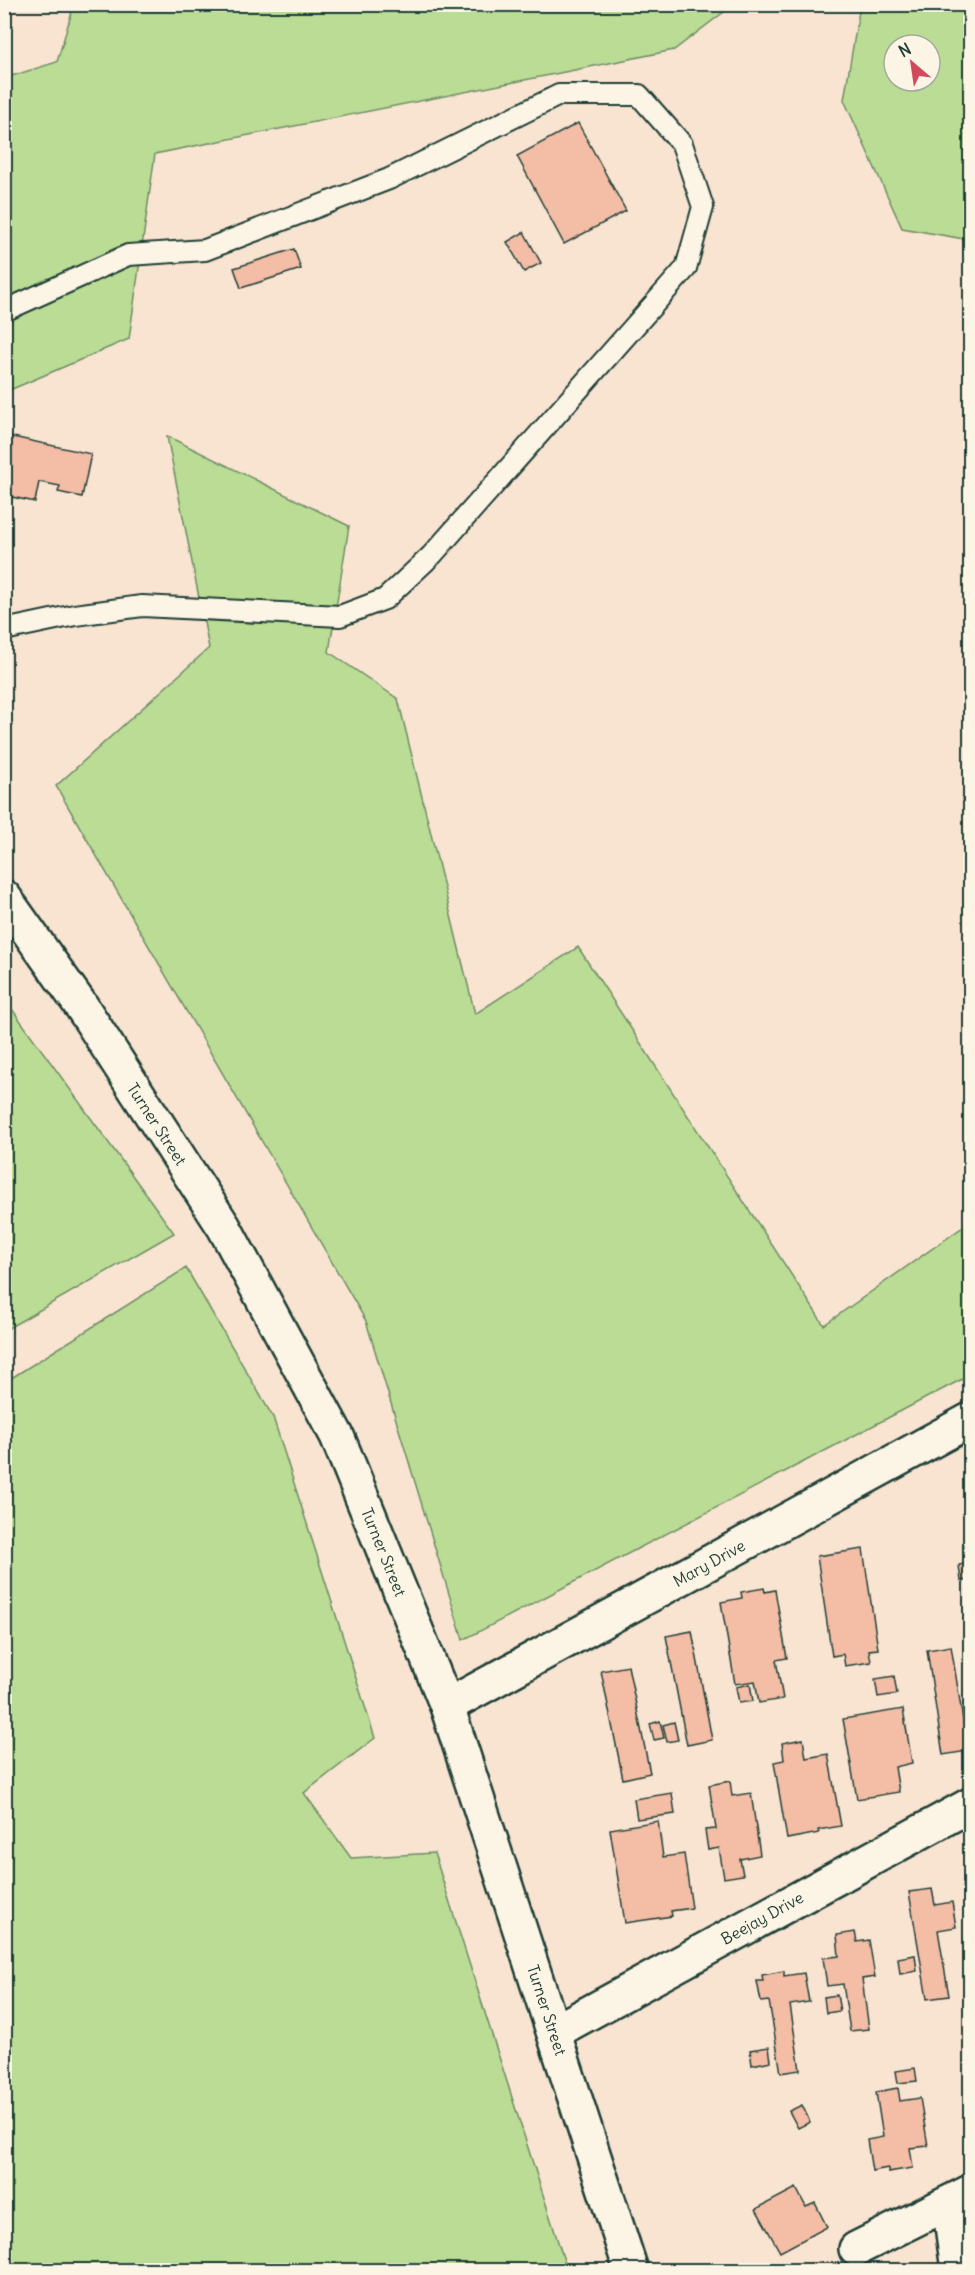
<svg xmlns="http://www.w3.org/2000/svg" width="975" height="2275" viewBox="0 0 975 2275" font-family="Delius,sans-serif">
	<rect width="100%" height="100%" fill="#f9e4d2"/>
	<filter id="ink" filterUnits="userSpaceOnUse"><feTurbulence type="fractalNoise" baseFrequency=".0167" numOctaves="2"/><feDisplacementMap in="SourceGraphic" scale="12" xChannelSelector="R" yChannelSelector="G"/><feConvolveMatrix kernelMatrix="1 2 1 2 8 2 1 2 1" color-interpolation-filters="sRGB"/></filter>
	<g filter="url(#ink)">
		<g fill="#bbdc95" stroke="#6d8c64" stroke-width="1.5" fill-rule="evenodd">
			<polygon points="74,5 733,5 674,50 155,154 129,339 5,392 5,78 57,62"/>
			<path d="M860 5H970V240L902 228 844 100ZM894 45H930V81H894Z"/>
			<polygon points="167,436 349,526 329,652 398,699 475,1014 578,947 824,1325 970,1222 970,1375 463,1640 366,1321 56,786 209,648"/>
			<polygon points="4,998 174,1233 5,1330 4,1330"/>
			<polygon points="186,1268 273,1417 375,1738 304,1793 351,1858 434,1853 567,2270 5,2270 5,1382"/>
		</g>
		<g fill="#f3bda6" stroke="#1f3d34" stroke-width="1.5">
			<polygon points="578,123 626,211 564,244 517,156"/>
			<polygon points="524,232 541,263 524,272 507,242"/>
			<polygon points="294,249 301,269 241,288 234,268"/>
			<polygon points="4,435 91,454 82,497 58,492 60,486 39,482 35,502 12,497 11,502 4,500"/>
			<polygon points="970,1484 970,1517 965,1485"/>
			<polygon points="863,1549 878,1649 869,1650 871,1662 845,1666 843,1654 832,1656 817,1556"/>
			<polygon points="970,1563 970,1580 961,1581 959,1565"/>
			<polygon points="764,1588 765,1592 775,1590 787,1658 776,1660 783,1699 759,1703 755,1681 735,1684 721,1602 742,1598 741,1592"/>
			<polygon points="692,1631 712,1740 687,1745 666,1636"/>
			<polygon points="951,1646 968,1751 943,1755 927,1650"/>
			<polygon points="628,1666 650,1773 623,1779 601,1671"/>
			<polygon points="894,1676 897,1694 878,1697 875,1679"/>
			<polygon points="750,1684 753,1701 739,1703 736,1687"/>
			<polygon points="903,1709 912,1763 895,1767 899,1792 857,1799 843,1719"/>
			<polygon points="660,1721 664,1738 654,1740 650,1724"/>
			<polygon points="674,1722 678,1740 667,1742 663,1725"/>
			<polygon points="803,1739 806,1758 828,1754 841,1826 818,1830 819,1833 787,1839 774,1762 784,1760 782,1743"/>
			<polygon points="730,1781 732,1796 751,1793 760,1855 740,1859 743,1875 724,1878 719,1848 708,1850 705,1830 716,1829 709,1785"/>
			<polygon points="672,1793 675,1814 637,1819 634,1799"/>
			<polygon points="658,1821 663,1857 684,1854 692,1908 671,1911 672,1916 625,1923 610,1829"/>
			<polygon points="932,1889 935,1905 952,1902 956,1927 938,1930 949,1996 927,1999 909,1892"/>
			<polygon points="855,1932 857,1942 869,1940 875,1977 862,1979 869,2029 850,2031 843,1984 827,1986 823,1958 839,1956 837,1935"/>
			<polygon points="915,1955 917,1971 900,1974 898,1958"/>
			<polygon points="784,1971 784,1976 804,1973 809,2002 790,2005 800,2070 781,2073 769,2001 761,2002 757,1981 763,1981 762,1975"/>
			<polygon points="837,1995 840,2011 826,2013 824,1997"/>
			<polygon points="769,2047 771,2061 752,2065 750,2050"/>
			<polygon points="915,2068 917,2081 898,2083 896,2071"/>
			<polygon points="898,2088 900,2101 920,2098 928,2146 910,2148 913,2168 888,2172 888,2168 872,2171 867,2140 883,2137 876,2092"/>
			<polygon points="802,2105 810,2122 798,2128 789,2111"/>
			<polygon points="796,2188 806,2207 815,2203 827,2227 780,2252 756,2209"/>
		</g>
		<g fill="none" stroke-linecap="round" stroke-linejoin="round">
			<defs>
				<polyline id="lane" points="4,311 128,255 205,250 389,179 559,95 639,95 682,144 703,207 686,268 432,555 385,599 340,616 142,606 75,615 4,630"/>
				<g id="street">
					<polyline points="447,1706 970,1420"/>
					<polyline points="554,2032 970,1805"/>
					<polyline points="949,2203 958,2270"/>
					<polyline points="856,2249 970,2192"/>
				</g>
				<polyline id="secondary" points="4,897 82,1007 224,1227 337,1436 447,1706 631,2270"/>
			</defs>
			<use href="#lane" stroke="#1f3d34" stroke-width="24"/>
			<use href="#street" stroke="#1f3d34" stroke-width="38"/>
			<use href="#secondary" stroke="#1f3d34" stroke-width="38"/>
			<use href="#lane" stroke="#fcf5e5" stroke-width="20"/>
			<use href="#street" stroke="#fcf5e5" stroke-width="33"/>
			<use href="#secondary" stroke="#fcf5e5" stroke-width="33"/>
		</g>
	</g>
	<g text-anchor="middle" stroke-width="4.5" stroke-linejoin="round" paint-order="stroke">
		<g font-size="16" fill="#1f3d34" stroke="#fcf5e5">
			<text transform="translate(157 1124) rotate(57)" y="6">Turner Street</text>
			<text transform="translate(384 1552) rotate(68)" y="6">Turner Street</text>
			<text transform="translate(709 1563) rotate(-29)" y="6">Mary Drive</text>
			<text transform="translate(762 1918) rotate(-29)" y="6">Beejay Drive</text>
			<text transform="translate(547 2010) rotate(72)" y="6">Turner Street</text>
		</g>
	</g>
	<rect width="975" height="2275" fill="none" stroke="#fcf5e5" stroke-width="24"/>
	<rect x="12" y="12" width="951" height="2251" fill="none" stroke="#1f3d34" stroke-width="2" filter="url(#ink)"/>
	<g transform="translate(912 63) rotate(331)"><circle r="28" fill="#fcf5e5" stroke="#a4ab9e" stroke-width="1.5"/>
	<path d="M0-4.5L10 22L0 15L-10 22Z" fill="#d1495b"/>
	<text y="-9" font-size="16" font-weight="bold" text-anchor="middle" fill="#1f3d34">N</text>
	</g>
</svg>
